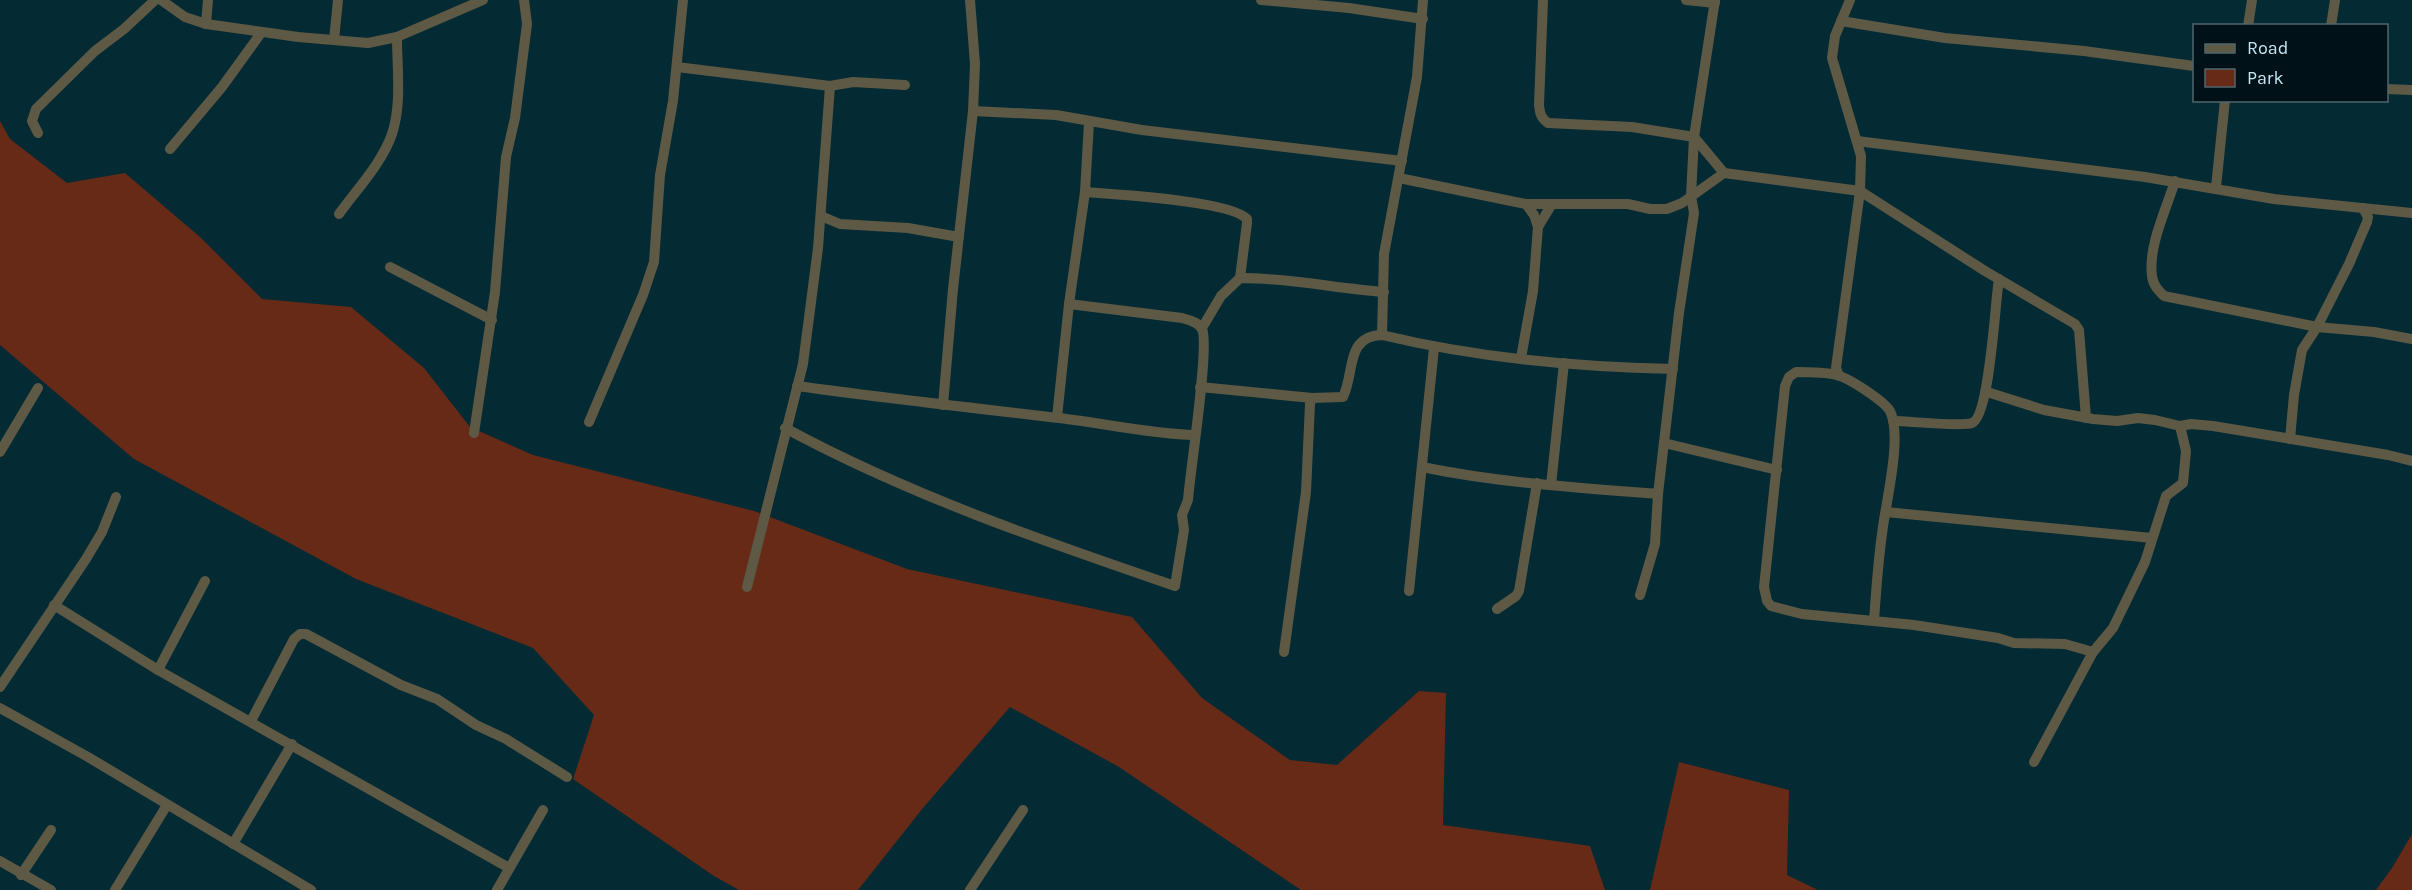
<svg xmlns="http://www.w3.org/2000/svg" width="2412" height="890" viewBox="0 0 2412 890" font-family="Karla,sans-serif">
	<rect width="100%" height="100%" fill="#042a34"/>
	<g fill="#672a16">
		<polygon points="0,121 10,139 67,183 125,173 200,237 262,299 351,307 424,368 470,427 533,455 754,511 907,569 1132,617 1202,698 1290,760 1337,765 1419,691 1446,693 1443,825 1590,846 1605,890 1301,890 1119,767 1010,707 923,808 858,890 739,890 714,876 573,779 594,715 533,648 356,579 134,459 0,345"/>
		<polygon points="1679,762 1789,790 1787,875 1818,890 1650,890"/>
		<polygon points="2412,834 2412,890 2376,890 2392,868"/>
	</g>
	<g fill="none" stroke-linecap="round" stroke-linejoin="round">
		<g stroke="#5d5944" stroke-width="10">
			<polyline points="161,0 185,17 206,24 298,37 368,43 397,37 483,0"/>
			<polyline points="1261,0 1349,8 1423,19"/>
			<path d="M1543 0 1539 105C1540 114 1541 118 1548 123L1632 127 1694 137 1724 173"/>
			<polyline points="1686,0 1715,3"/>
			<polyline points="1841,21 1945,38 2084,51 2194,66"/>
			<polyline points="206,24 208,0"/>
			<polyline points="2248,26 2252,0"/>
			<polyline points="2331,26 2335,0"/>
			<polyline points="334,40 338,0"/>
			<polyline points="677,67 830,86 853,82 905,85"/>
			<polyline points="2386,89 2412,90"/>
			<polyline points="973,111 1056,115 1142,130 1402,161"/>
			<polyline points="38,133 32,121 36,109 95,51 124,29 155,0"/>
			<polyline points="1857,141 2145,177 2274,199 2412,213"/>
			<polyline points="170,149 222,87 261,33"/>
			<polyline points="1399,178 1526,204 1628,204 1650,209 1667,209 1682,203 1724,173 1860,191 1985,271 2075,324 2079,330 2086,418"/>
			<path d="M2175 181C2166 210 2148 246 2152 276 2153 285 2158 290 2164 296L2317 327 2374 332 2412 339"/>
			<polyline points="2216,187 2225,100"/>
			<path d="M1085 192C1113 194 1232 201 1247 219V223L1240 278"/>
			<path d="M339 214C357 189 382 163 392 134 402 104 397 68 397 37"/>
			<polyline points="821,216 840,224 908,228 959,237"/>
			<polyline points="1538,227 1552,204"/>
			<polyline points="390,267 492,320"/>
			<path d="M1202 328 1221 296 1240 278C1288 278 1335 288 1384 292"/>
			<polyline points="1382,335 1384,254 1417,77 1423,0"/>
			<polyline points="1521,358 1533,291 1538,227 1534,215 1526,204"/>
			<polyline points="1839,376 1836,368 1860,191 1861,156 1832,58 1835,36 1850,0"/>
			<path d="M797 386C884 398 972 408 1059 418 1104 423 1149 434 1195 435"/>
			<polyline points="1200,387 1312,398"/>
			<polyline points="1987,392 2044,410 2093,419 2117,421 2138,418 2155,420 2180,426 2191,424 2213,426 2388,455 2412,461"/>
			<polyline points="943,405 953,289 973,111 975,64 970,0"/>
			<polyline points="1057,417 1069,304 1085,192 1089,122"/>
			<path d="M1893 421C1909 421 1961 427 1972 423 1990 416 1995 301 1999 279"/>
			<polyline points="589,422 643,295 654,262 660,175 673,101 683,0"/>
			<path d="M785 428C909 495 1043 541 1175 586L1184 530 1182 515 1188 500C1190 472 1210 345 1202 329 1198 322 1189 320 1182 318L1069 304"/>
			<polyline points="474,433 495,292 506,157 515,118 527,24 524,0"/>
			<polyline points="2290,439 2294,395 2302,350 2317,327 2349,264 2367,222 2368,217 2363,208"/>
			<polyline points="1664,443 1777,470"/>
			<polyline points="0,452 38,388"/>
			<path d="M1422 467C1500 483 1580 488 1658 494"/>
			<polyline points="1551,485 1564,363"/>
			<polyline points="1886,512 2152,538"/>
			<polyline points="747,587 803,364 818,248 830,86"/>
			<polyline points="1409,591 1434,348"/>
			<polyline points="1640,595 1655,544 1658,494 1679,313 1694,213 1691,196 1694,137 1715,0"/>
			<polyline points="54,605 158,670 509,868"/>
			<polyline points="1497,609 1516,596 1519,591 1537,483"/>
			<path d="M1874 621C1876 592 1878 562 1882 534 1885 505 1903 437 1890 411 1884 401 1849 378 1837 375 1824 372 1810 372 1796 372L1789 377 1785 386 1764 587 1767 601 1771 606 1802 614 1914 625 1998 638 2014 643 2065 644 2093 652"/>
			<path d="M1284 652 1306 492 1310 404 1312 398 1343 397C1355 373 1345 336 1382 335 1477 358 1576 367 1673 369"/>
			<polyline points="158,670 205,581"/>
			<polyline points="0,687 86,559 102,532 116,497"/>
			<polyline points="0,708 88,757 311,890"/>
			<polyline points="251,721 294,639 300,634 306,634 401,685 437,699 476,725 506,739 567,777"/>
			<polyline points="2034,762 2093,652 2113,628 2145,562 2166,496 2183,483 2186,451 2180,426"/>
			<polyline points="233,844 292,744"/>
			<polyline points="0,861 51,890"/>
			<polyline points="21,875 51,830"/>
			<polyline points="115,890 167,805"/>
			<polyline points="497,890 543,810"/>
			<polyline points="970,890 1023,810"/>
		</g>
	</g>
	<rect x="2193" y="24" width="195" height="78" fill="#001117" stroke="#4f666e" stroke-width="1.5"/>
	<rect x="2205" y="44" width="30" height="9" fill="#5d5944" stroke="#4f666e" stroke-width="1.5"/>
	<text x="2247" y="54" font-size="18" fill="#c5e6f1">Road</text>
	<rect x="2205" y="69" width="30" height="18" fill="#672a16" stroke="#4f666e" stroke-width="1.5"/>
	<text x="2247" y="84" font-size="18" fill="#c5e6f1">Park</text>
</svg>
